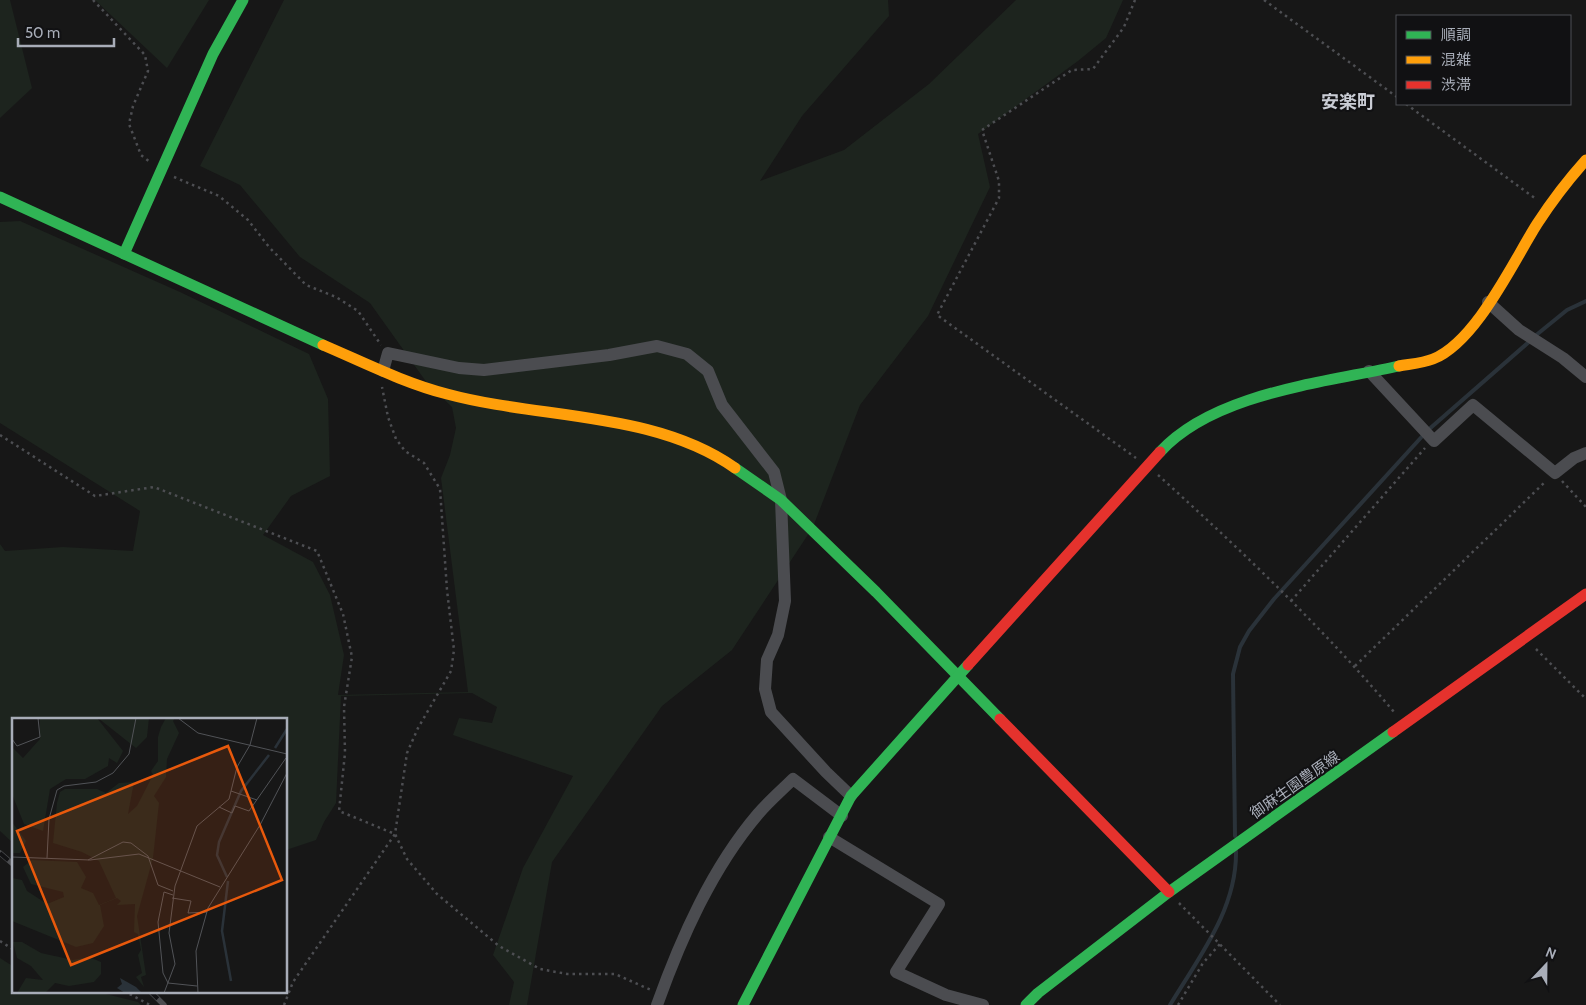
<svg xmlns="http://www.w3.org/2000/svg" width="1586" height="1005" viewBox="0 0 1586 1005" font-family="Cabin,'Noto Sans JP',sans-serif">
	<rect width="100%" height="100%" fill="#171717"/>
	<g fill="#1d241e">
		<polygon points="0,0 10,0 32,88 0,118"/>
		<polygon points="95,0 209,0 167,68"/>
		<polygon points="284,0 888,0 889,16 802,116 760,181 844,150 929,84 1016,0 1123,0 1106,38 1078,61 978,134 990,187 928,316 860,405 813,527 732,650 662,706 552,862 527,1005 509,1005 514,982 493,955 523,868 573,776 453,735 459,718 492,723 497,707 472,693 341,696 336,803 324,822 316,840 286,850 286,719 14,719 14,844 0,831 0,544 5,551 63,547 133,551 140,511 0,423 0,222 20,221 180,292 309,354 328,399 330,476 291,496 263,535 313,562 330,595 344,655 338,695 468,692 441,478 450,455 456,428 452,407 427,383 370,303 300,257 240,185 200,166"/>
		<polygon points="0,958 14,967 14,991 94,991 138,1002 141,1005 0,1005"/>
	</g>
	<g fill="none" stroke-linecap="round" stroke-linejoin="round">
		<g stroke="#2a3239" stroke-width="4">
			<polyline points="1535,336 1567,310 1586,301"/>
			<polyline points="1235,836 1233,674 1240,647 1249,631 1274,599 1427,431 1530,341"/>
			<path d="M1170 1005C1199 957 1237 909 1236 851"/>
		</g>
		<g stroke="#4d4e52" stroke-width="2.5" stroke-dasharray="2.5 4" stroke-linecap="butt">
			<polyline points="93,0 145,55 148,71 133,106 129,124 141,155 150,162"/>
			<polyline points="1135,0 1124,27 1093,69 1072,70 982,130 999,181 999,198 937,315 1136,458"/>
			<polyline points="1264,0 1397,97"/>
			<polyline points="1406,104 1536,199"/>
			<polyline points="174,177 219,196 248,220 269,247 306,285 336,297 358,311 381,345"/>
			<polyline points="0,435 95,496 154,487 317,551 343,614 352,657 344,707 345,753 339,811 395,834 407,859 437,894 499,946 540,969 567,974 615,974 651,990"/>
			<path d="M1158 475C1241 550 1322 627 1394 712"/>
			<polyline points="1562,481 1586,507"/>
			<polyline points="1291,601 1425,448"/>
			<polyline points="1536,649 1586,699"/>
			<polyline points="1355,666 1546,481"/>
			<polyline points="1179,903 1280,1005"/>
			<polyline points="0,941 14,950"/>
			<polyline points="124,991 150,1005"/>
			<polyline points="284,1005 293,982 395,834 407,753 418,728 451,671 454,650 447,590 440,489 424,463 405,451 396,439 388,417 382,387"/>
			<polyline points="1178,1005 1203,963 1220,944"/>
		</g>
		<g stroke="#4b4c50" stroke-width="12">
			<polyline points="1488,302 1519,330 1563,358 1586,377"/>
			<polyline points="383,371 388,353 459,368 484,370 609,355 657,346 687,354 708,371 722,405 774,472 781,500 785,601 778,635 767,660 765,689 771,712 826,772 851,796"/>
			<polyline points="1369,371 1434,441 1473,405 1555,473 1574,458 1586,453"/>
			<polyline points="829,837 939,904 896,972 946,995 983,1005"/>
			<path d="M657 1005C681 938 712 868 758 814 769 801 782 790 793 779L842 816"/>
		</g>
		<g stroke="#30b455" stroke-width="11">
			<polyline points="0,197 323,345"/>
			<polyline points="124,254 213,54 243,0"/>
			<path d="M1160 452C1214 393 1323 383 1399 366"/>
			<polyline points="735,468 781,500 876,592 1000,719"/>
			<polyline points="743,1005 851,796 968,665"/>
			<polyline points="1026,1005 1038,993 1169,892 1393,732"/>
		</g>
		<g stroke="#ff9f0a" stroke-width="11">
			<path d="M323 345C363 362 404 383 447 394 539 419 655 411 735 468"/>
			<path d="M1399 366C1410 364 1423 363 1433 359 1476 342 1513 262 1537 224 1552 201 1568 180 1586 160"/>
		</g>
		<g stroke="#e5322d" stroke-width="11">
			<polyline points="968,665 1160,452"/>
			<polyline points="1000,719 1169,892"/>
			<polyline points="1393,732 1586,594"/>
		</g>
		<defs>
			<g id="rail">
				<polyline points="0,853 14,865"/>
				<polyline points="150,991 164,1005"/>
			</g>
		</defs>
		<use href="#rail" stroke="#4b4c4f" stroke-width="5.5"/>
		<use href="#rail" stroke="#111113" stroke-width="4" stroke-dasharray="11" stroke-linecap="butt"/>
	</g>
	<g text-anchor="middle" stroke-width="4" stroke-linejoin="round" paint-order="stroke">
		<g font-size="15" fill="#a8adb8" stroke="#111113">
			<text transform="translate(1295 785) rotate(-35)" y="5">御麻生園豊原線</text>
		</g>
		<g font-size="18" font-weight="bold" fill="#c9ccd4" stroke="#111113">
			<text x="1348" y="108">安楽町</text>
		</g>
	</g>
	<g transform="translate(12 718)">
		<rect width="275" height="275" fill="#171717"/>
		<path d="M28 0H85L111 33 105 45 97 40 96 48 73 61H54L53 71H85L94 75 107 65 122 64 116 96 125 88 141 57 139 53 146 43V19L149 9 154 0H163L161 3 167 15 155 41 154 59 142 78 147 85 141 140 125 198 134 257 129 259 132 269 124 259 130 255 126 237 129 232 126 216 122 214 123 186 105 187 109 183 105 180 88 187 92 208 81 225 64 229 0 203V160L10 162 15 173 35 186 52 179 51 174 19 166 11 149 20 142 65 144 74 159 69 170 81 175 87 187 104 180 87 143 70 134 41 125 45 85 48 74 53 71 54 61 38 71 31 113 12 106 0 76V29L11 40 28 21ZM86 0H137L135 19 124 30ZM0 104 14 123 8 135H0ZM1 224H10L29 235 61 242 77 239 89 244V256L82 264 57 268 43 265 33 275H5L14 260 31 262 19 248 5 240Z" fill="#1d241e"/>
		<path d="M108 260 124 269 130 275H113L105 270 110 266Z" fill="#2a3239"/>
		<path fill="none" stroke="#2a3239" stroke-width="2.5" d="M263 30 275 11M215 159 205 137 207 124 229 73 257 37M216 163 210 213 219 263"/>
		<path fill="none" stroke="#515357" stroke-width="1" d="M166 0 186 15 275 36M0 21 5 28 28 19 26 0M219 73 245 82M207 89 220 95 223 88 237 93 274 40M0 139 78 142 127 136 208 169M35 140 37 101 45 72 52 68 84 64 101 55 117 36 124 0M76 142 111 124 119 125 136 138 146 167 161 173M160 180 179 183 176 195 195 194M156 265 151 255 146 204 152 174 161 177M156 265 185 268M152 275 163 246 157 215 163 168 185 108 217 81 225 49 238 27 245 0M186 275 184 233 196 190 248 107 275 55"/>
		<path fill="#e8590c" fill-opacity="0.15" stroke="#e8590c" stroke-width="2.5" d="M216 28 270 162 59 247 5 113Z"/>
		<rect width="275" height="275" fill="none" stroke="#a8adb8" stroke-width="2.5"/>
	</g>
	<rect x="1396" y="15" width="175" height="90" fill="#111113" stroke="#4d4f55"/>
	<rect x="1406" y="31" width="25" height="8" fill="#30b455" stroke="#4d4f55"/>
	<text x="1441" y="40" font-size="15" fill="#a8adb8">順調</text>
	<rect x="1406" y="56" width="25" height="8" fill="#ff9f0a" stroke="#4d4f55"/>
	<text x="1441" y="65" font-size="15" fill="#a8adb8">混雑</text>
	<rect x="1406" y="81" width="25" height="8" fill="#e5322d" stroke="#4d4f55"/>
	<text x="1441" y="90" font-size="15" fill="#a8adb8">渋滞</text>
	<g transform="translate(1546 965) rotate(22)" stroke="#111113" stroke-width="4" paint-order="stroke">
	<path d="M0-4L9 19L0 12L-9 19Z" fill="#a8adb8"/>
	<text y="-8" font-size="14" font-weight="bold" text-anchor="middle" fill="#a8adb8">N</text>
	</g>
	<path d="M18 38v8h96v-8" fill="none" stroke="#a8adb8" stroke-width="2.5"/>
	<text x="25" y="38" font-size="15" fill="#a8adb8" stroke="#111113" stroke-width="4" paint-order="stroke">50 m</text>
</svg>
